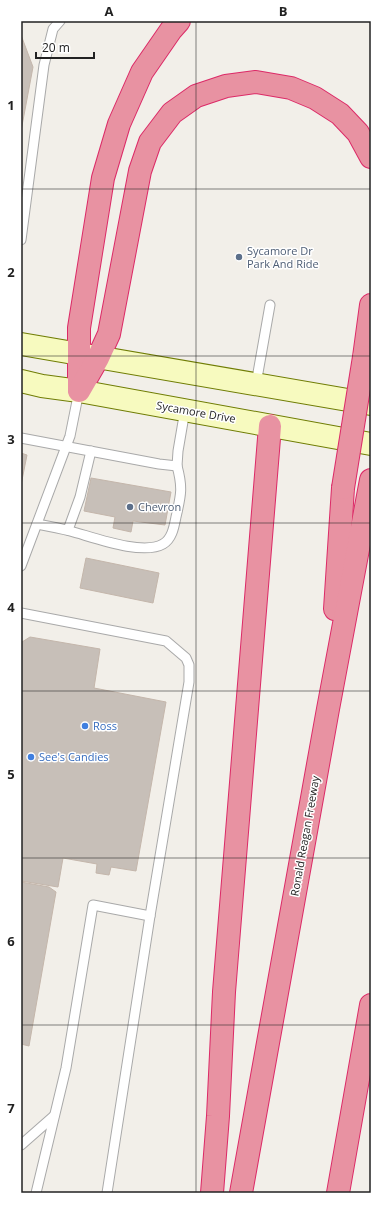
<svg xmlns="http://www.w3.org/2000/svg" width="392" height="1214" viewBox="0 0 392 1214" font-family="'Open Sans',sans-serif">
	<rect width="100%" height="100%" fill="#f2efe9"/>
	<g fill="#c7bfb8" stroke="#c4b6ab">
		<polygon points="21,35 33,67 21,131"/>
		<polygon points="21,453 27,455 21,485"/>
		<polygon points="91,478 171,492 165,525 133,521 131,532 113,528 115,517 84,511"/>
		<polygon points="86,558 159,573 153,603 80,588"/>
		<polygon points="30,637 100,649 94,688 166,702 136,871 111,867 109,875 96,873 97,864 63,858 58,887 21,881 21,650 22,642"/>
		<polygon points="21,882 49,887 56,892 29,1046 21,1044"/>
	</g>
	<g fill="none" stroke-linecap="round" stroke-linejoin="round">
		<defs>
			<g id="lane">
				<polyline points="21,240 44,65 53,29 60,21"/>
				<polyline points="256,384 270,305"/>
				<polyline points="21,438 159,464 177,466 178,451 185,410"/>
				<path d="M37 524C48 526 59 528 70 531 93 537 142 556 163 544 172 539 174 527 176 517 181 495 183 488 177 466"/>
				<polyline points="68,530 80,497 91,451"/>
				<polyline points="21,566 70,436 79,391"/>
				<polyline points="21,613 166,641 186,658 189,665 189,682 150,916 107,1193"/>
				<polyline points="21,1145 54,1116"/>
				<polyline points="36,1193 66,1068 93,905 150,916"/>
			</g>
			<g id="secondary">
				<polyline points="21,344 371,404"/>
				<polyline points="21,381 42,386 79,391 371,444"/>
			</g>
			<g id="highway">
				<polyline points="364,357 371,305"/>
				<polyline points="79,389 79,328 103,178 119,124 142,72 171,30 179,21"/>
				<polyline points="79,391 98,358 109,334 140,171 150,142 172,113 196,96 226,86 256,82 291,88 315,98 340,114 358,133 371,157"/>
				<polyline points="335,609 343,488"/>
				<polyline points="212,1193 218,1116 224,992 270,426"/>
				<polyline points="241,1193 328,709 371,480"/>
				<polyline points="338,1193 371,1005"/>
			</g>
		</defs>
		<use href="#lane" stroke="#a9a9a9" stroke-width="11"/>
		<use href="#secondary" stroke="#707d05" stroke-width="24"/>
		<use href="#highway" stroke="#dc2a67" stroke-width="24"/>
		<use href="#lane" stroke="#fff" stroke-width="9"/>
		<use href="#secondary" stroke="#f7fabf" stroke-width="22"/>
		<use href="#highway" stroke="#e892a2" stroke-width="22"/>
		<defs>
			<polyline id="highway-bridge" points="343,488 364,357"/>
		</defs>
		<use href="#highway-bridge" stroke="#dc2a67" stroke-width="24" stroke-linecap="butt"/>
		<use href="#highway-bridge" stroke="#e892a2" stroke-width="22"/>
	</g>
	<path fill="none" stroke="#222" stroke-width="1" stroke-opacity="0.55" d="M196 21V1193M21 189H371M21 356H371M21 523H371M21 691H371M21 858H371M21 1025H371"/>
	<g fill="#5c6f8a" stroke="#fff" stroke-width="1.5">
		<circle cx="239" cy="257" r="4"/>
		<circle cx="130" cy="507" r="4"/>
	</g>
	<g fill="#3f7fe0" stroke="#fff" stroke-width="1.5">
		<circle cx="85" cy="726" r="4"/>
		<circle cx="31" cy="757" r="4"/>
	</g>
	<g text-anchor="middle" stroke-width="3" stroke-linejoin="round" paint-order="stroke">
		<g font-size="11" fill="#4e5e75" stroke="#fff" text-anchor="start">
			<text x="247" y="255">Sycamore Dr<tspan x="247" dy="13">Park And Ride</tspan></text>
			<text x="138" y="511">Chevron</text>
		</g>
		<g font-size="11" fill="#222" stroke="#fff">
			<text transform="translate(196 412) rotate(10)" y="4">Sycamore Drive</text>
			<text transform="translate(305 836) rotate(-80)" y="4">Ronald Reagan Freeway</text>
		</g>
		<g font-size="11" fill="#366cbe" stroke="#fff" text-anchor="start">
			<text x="93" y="730">Ross</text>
			<text x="39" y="761">See's Candies</text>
		</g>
	</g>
	<rect width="392" height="1214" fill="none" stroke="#ffffff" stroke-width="44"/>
	<path d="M36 52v6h58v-6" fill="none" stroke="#222222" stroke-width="2"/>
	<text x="42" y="52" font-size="12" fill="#222222" stroke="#ffffff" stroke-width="3" paint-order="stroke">20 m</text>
	<rect x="22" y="22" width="348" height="1170" fill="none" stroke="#222" stroke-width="1.5"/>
	<g font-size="13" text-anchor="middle" font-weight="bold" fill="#222">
		<text x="109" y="16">A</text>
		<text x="283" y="16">B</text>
		<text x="11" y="110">1</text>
		<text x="11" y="277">2</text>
		<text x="11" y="444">3</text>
		<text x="11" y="612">4</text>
		<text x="11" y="779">5</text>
		<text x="11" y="946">6</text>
		<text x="11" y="1113">7</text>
	</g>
</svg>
